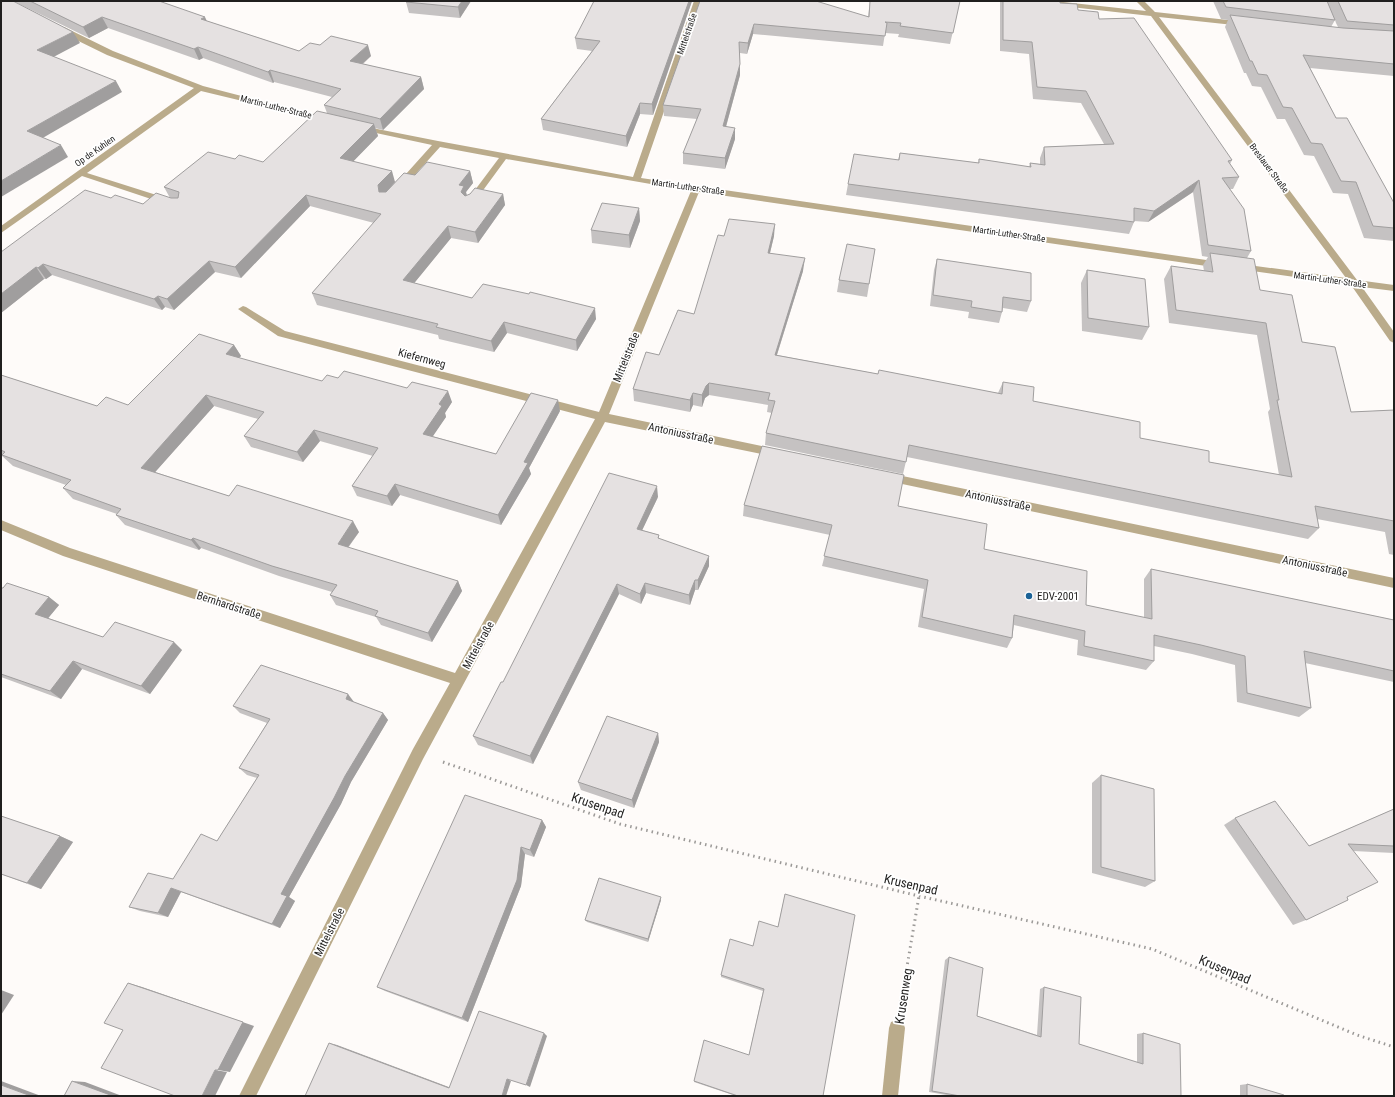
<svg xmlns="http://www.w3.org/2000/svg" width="1395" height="1097" viewBox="0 0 1395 1097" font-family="'Roboto Condensed',sans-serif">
	<rect width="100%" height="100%" fill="#fefbf9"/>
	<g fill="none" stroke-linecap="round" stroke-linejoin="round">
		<g stroke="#9b9997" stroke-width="3" stroke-dasharray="1.5 4" stroke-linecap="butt">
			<polyline points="443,762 620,824 919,896 1152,949 1357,1035 1394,1047"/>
			<polyline points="901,1002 919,896"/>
		</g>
		<g fill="#baab8b" fill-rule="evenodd">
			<polygon points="694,1 702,1 641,178 1220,262 1225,265 1220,268 699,192 609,414 776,449 780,450 782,453 780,456 776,457 605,422 423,759 256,1096 239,1096 413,749 450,683 63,556 1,530 1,520 70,548 455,673 595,419 278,336 238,309 243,306 246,307 285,331 599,412 691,191 506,159 473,204 470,205 466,202 499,158 440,147 403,188 397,188 397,184 432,145 362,130 358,128 362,126 438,141 633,177"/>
			<polygon points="1031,1 1054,1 1146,11 1136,1 1144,1 1155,12 1246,22 1246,26 1243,26 1159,17 1357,280 1394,285 1394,291 1362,287 1394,332 1394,343 1390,341 1351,285 1238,269 1236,267 1241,264 1346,278 1151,16 1035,3"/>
			<polygon points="58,27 64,27 113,51 203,86 330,119 326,121 201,91 87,173 169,199 169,203 163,203 82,176 1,233 1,226 194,88 107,55 58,31"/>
			<polygon points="888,473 1394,578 1394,588 888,481 884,480 882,477 884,474"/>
			<polygon points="897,1020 903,1022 905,1028 898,1096 882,1096 889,1028 891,1022"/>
		</g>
	</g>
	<g fill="#c5c2c2" fill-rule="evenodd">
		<polygon points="13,1 159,1 207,21 299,51 371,56 363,64 421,77 424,89 383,130 375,128 378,136 353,161 395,182 415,175 470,171 473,183 466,192 467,195 503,194 505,205 478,243 451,238 414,283 472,298 596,319 577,351 507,333 494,352 439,339 438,335 317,305 312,293 374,223 310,206 241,278 215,272 174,310 165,307 162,310 52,275 46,279 44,279 1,313 1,252 111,198 143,204 170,198 164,187 235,159 263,162 327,113 324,105 332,97 274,82 273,83 203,58 199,60 108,28 89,38"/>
		<polygon points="407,1 471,1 460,18 409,13 406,2"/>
		<polygon points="692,1 653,115 640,114 627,147 543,130 541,119 592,51 577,49 575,38"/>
		<polygon points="700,1 868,17 870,1 960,1 950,44 898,37 899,34 885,33 883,46 753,34 747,54 740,53 740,75 726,127 735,139 725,169 683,164 683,153 697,119 664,116 663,105"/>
		<polygon points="1000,1 1060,1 1060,3 1099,19 1232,160 1230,164 1239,177 1233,189 1230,189 1251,251 1247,258 1260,290 1302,342 1351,412 1394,410 1394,555 1389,554 1385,532 1317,519 1319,528 1308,539 907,457 903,474 765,445 766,433 772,413 767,412 768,405 709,395 705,398 702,407 693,405 690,412 634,401 633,389 659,355 694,314 724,236 774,236 770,253 803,271 777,355 878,374 998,393 1003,382 1033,401 1140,438 1209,462 1279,475 1268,412 1270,409 1257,335 1169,323 1164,279 1171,266 1204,271 1203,265 1208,257 1202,256 1193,192 1148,222 1134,221 1134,222 1129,234 846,195 848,184 898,160 900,153 978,163 979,159 1029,167 1030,163 1040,164 1040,158 1044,147 1104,144 1081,103 1033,99 1029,54 1000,51"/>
		<path d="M1213 1H1394V76L1310 68 1336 118 1394 203V241L1364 238 1348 194 1333 193 1314 156 1304 155 1285 119H1277L1261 87 1252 86 1246 73H1244L1225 27 1228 20 1221 19ZM1335 20 1336 23 1338 27H1331Z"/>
		<polygon points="639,208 640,221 630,248 592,243 591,230"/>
		<polygon points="875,249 867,297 837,292 839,280"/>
		<polygon points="937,259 1031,301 1027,312 1003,308 1002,312 999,323 968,318 969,312 930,306 934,270"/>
		<polygon points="1087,270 1149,327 1142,340 1082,331 1081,283"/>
		<polygon points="234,345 241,356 239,358 322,381 338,378 452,402 445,413 446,417 432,436 496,454 560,411 529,468 531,474 501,525 400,495 392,506 357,496 352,486 373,456 320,441 303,462 251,447 244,436 258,419 214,406 155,472 229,496 359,532 348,548 458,581 462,591 432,642 381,625 376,617 336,605 330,595 332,592 279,576 201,548 199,550 125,525 116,515 117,514 73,499 63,488 66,485 13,466 1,455 1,375 97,406 128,405"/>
		<polygon points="658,497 642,530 659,535 659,539 709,566 698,590 695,590 690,605 646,593 641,604 619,594 533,764 478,745 473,736 503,682"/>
		<polygon points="744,505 898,506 984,549 1086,605 1144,618 1144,579 1151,569 1394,620 1394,682 1305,663 1311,708 1299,717 1237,702 1235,665 1192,654 1154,646 1154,661 1146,670 1077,655 1078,640 1014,625 1012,638 1007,648 918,627 924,589 822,566 830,535 743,516"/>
		<polygon points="1,588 49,597 59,605 48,618 103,637 182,650 150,694 82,669 61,699 1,677"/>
		<polygon points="354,702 383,713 388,720 351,782 341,804 289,897 295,901 280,928 181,892 168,917 140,911 129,907 173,879 217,841 257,778 247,775 239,768 267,723 240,713 233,706"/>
		<polygon points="658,733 659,742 634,808 581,790 578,782"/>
		<polygon points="1101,775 1155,881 1145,887 1092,873 1092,783"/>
		<polygon points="1394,809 1394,853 1353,851 1347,897 1306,920 1293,925 1224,825 1235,818 1309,846"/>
		<polygon points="1,816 60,836 73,842 41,889 1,874"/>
		<polygon points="542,820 546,827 534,857 525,854 521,886 468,1022 385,991 377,987"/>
		<polygon points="785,894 823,1096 736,1096 694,1082 694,1081 749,1055 763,991 721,977 721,975 753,946 778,926"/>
		<polygon points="661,900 648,942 587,922 585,920"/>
		<polygon points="949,957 977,1016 1037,1035 1040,989 1044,987 1079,1044 1137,1063 1137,1034 1143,1033 1181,1096 952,1096 929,1092 945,960"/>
		<polygon points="1247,1084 1284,1096 1240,1096 1240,1085"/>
	</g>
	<g fill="#a09e9e">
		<polygon points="462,1 471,1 460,18 458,7"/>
		<polygon points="689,1 692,1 653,115 652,104"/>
		<polygon points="102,17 108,28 89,38 83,27"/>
		<polygon points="205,17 210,28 201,19"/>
		<polygon points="754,24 753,34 747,54 748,43"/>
		<polygon points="73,32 80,43 44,62 37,50"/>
		<polygon points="368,45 371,56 353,72 350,61"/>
		<polygon points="198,47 203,58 199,60 194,49"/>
		<polygon points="740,64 740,75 723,137 723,126"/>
		<polygon points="270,70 274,82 273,83 268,72"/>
		<polygon points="421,77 424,89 383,130 380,119"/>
		<polygon points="116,81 122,92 34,143 27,131"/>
		<polygon points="640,103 640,114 627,147 626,136"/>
		<polygon points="374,124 378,136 345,170 340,158"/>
		<polygon points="735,128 735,139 725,169 725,158"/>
		<polygon points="61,145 68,157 1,197 1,181"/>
		<polygon points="392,171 395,182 382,197 379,192 378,185"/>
		<polygon points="470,171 473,183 466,192 467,198 464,203 459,185"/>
		<polygon points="1199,180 1193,192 1148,222 1154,211"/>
		<polygon points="503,194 505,205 478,243 475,232"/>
		<polygon points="306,195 310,206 241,278 235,267"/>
		<polygon points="639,208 640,221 630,248 629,235"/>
		<polygon points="775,224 774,236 767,265 768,253"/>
		<polygon points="448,226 451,238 407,292 403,280"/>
		<polygon points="805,258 803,271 773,367 775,355"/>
		<polygon points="209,261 215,272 174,310 167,299"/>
		<polygon points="43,264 52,275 46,279 38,268"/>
		<polygon points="36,267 44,279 1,313 1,294"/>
		<polygon points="158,296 165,307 162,310 154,299"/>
		<polygon points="595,308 596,319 577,351 576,340"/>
		<polygon points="504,322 507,333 494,352 491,341"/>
		<polygon points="234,345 241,356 232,365 226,354"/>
		<polygon points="709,383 709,395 705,398 702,407 702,395 706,386"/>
		<polygon points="448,391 452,402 445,413 446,417 427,445 423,434 439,404"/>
		<polygon points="693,393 693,405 690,412 690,400"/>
		<polygon points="206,395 214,406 149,479 141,468"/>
		<polygon points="558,400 560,411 529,468 531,474 501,525 498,515 524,462"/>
		<polygon points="314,430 320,441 303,462 297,452"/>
		<polygon points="395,484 400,495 392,506 387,496"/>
		<polygon points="657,486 658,497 638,539 637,529"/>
		<polygon points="353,521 359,532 343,554 338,544"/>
		<polygon points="193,538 201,548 199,550 191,540"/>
		<polygon points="709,556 709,566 698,590 698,580"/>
		<polygon points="695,580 695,590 690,605 689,595"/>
		<polygon points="458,581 462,591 432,642 428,633"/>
		<polygon points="645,583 646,593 641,604 640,594"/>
		<polygon points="617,584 619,594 533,764 530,756"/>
		<polygon points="49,597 59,605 45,622 35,614"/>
		<polygon points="174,642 182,650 150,694 141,686"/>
		<polygon points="73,661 82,669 61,699 50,691"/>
		<polygon points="348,694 354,702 351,707 346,699"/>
		<polygon points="383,713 388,720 351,782 341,804 289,897 295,901 280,928 272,924 281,894 345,776"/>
		<polygon points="658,733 659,742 634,808 632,800"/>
		<polygon points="542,820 546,827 534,857 530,850"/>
		<polygon points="60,836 73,842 41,889 27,883"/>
		<polygon points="521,847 525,854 521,886 468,1022 462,1018"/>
		<polygon points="171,888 181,892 168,917 158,913"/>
		<polygon points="661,897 661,900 648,942 648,939"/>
		<polygon points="128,983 142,987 254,1026 230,1072 218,1070"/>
		<polygon points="1,990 14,995 1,1015"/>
		<polygon points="544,1033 547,1036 530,1087 526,1085"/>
		<polygon points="329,1043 337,1045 454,1089 449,1088"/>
		<polygon points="215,1070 227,1072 215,1096 202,1096"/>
		<polygon points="507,1079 511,1081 506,1096 502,1096"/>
		<polygon points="1,1081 41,1096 31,1096 1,1085"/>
		<polygon points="72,1081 85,1082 122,1096 112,1096"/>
	</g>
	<g fill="#e5e1e1" stroke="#a09e9e">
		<polygon points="1,1 13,1 73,32 37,50 116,81 27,131 61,145 1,181"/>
		<polygon points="30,1 159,1 205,17 201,19 299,51 310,43 320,45 331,36 368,45 350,61 421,77 380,119 377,118 324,105 341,89 270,70 268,72 198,47 194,49 102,17 83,27"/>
		<polygon points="407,1 462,1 458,7 406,2"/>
		<polygon points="594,1 689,1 652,104 640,103 626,136 541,119 600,41 575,38"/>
		<polygon points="700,1 816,1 869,17 870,1 960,1 953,33 900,26 901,23 885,22 887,23 885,36 754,24 748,43 739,42 740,64 723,126 735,128 725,158 683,153 701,109 663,105"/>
		<polygon points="1003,1 1060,1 1060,3 1077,4 1078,10 1098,12 1099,19 1134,18 1232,160 1228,161 1239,177 1222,178 1244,209 1251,251 1208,245 1199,180 1154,211 1134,208 1134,222 848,184 854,154 899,160 900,153 979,163 979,159 1031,167 1030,163 1045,165 1044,147 1114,144 1086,91 1037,87 1032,42 1003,40"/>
		<polygon points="1223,1 1327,1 1335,20 1226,7"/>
		<polygon points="1338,1 1394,1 1394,25 1347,21"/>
		<polygon points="1230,15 1343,28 1394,31 1394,64 1303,55 1336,118 1347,118 1394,203 1394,228 1373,226 1356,182 1341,181 1322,144 1311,143 1292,108 1283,107 1267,75 1258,74 1252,61 1250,61"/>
		<polygon points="317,111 374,124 340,158 392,171 378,185 379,192 386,192 404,173 415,175 427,162 470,171 459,185 464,186 461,192 465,196 470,194 475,188 503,194 475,232 448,226 403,280 472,298 483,284 529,294 530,292 595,308 576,340 504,322 491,341 436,327 438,324 312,293 381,214 306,195 235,267 209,261 167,299 158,296 154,299 43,264 38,268 36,267 1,294 1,252 85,190 111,198 115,195 143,204 156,193 171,198 178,198 179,192 164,187 208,152 235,159 239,155 263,162"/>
		<polygon points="602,203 639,208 629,235 591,230"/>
		<polygon points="729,219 775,224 768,253 805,258 775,355 878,374 879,370 1002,394 1003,382 1034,387 1033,401 1140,422 1140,438 1209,451 1209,462 1292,477 1277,400 1279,400 1266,323 1176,310 1171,266 1213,272 1210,253 1254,259 1260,290 1292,295 1302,342 1335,347 1351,412 1394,410 1394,521 1315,506 1319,528 909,445 906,462 766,433 775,401 768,400 770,393 709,383 706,386 702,395 693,393 690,400 633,389 646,352 659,355 678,310 694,314 718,235 724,236"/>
		<polygon points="847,244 875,249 869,284 839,280"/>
		<polygon points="937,259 1031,273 1031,301 1003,297 1002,312 971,307 972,301 933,295"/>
		<polygon points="1087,270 1145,279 1149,327 1088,318"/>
		<polygon points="199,334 234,345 226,354 322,381 327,375 338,378 344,371 407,388 412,382 448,391 439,404 442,406 423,434 496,454 531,393 558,400 524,462 528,463 498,515 395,484 387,496 352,486 378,448 314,430 297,452 244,436 264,412 206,395 141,468 229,496 237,485 353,521 338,544 458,581 428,633 375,616 378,611 330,595 337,585 272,566 193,538 191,540 116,515 121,509 63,488 71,480 2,455 5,452 1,450 1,375 97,406 106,397 128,405"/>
		<polygon points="762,446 904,475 898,506 987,524 984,549 1087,571 1086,605 1152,619 1151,569 1394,620 1394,671 1304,651 1311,708 1247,693 1245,656 1201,645 1154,635 1154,661 1084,646 1085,631 1014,615 1012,638 922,617 928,580 824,556 832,525 744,505"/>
		<polygon points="609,473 657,486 637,529 659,535 658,538 709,556 698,580 695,580 689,595 645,583 640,594 617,584 530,756 473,736 501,682 503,682"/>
		<polygon points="7,583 49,597 35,614 103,637 115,622 174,642 141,686 73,661 50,691 1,674 1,588 3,588"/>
		<polygon points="261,665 348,694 346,699 383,713 345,776 334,798 281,894 287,896 272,924 171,888 158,913 129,907 148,873 173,879 201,834 217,841 259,775 239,768 270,719 233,706"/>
		<polygon points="607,716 658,733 632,800 578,782"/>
		<polygon points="1101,775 1154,789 1155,881 1101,867"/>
		<polygon points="465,795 542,820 530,850 521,847 517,880 462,1018 377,987"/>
		<polygon points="1275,801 1309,846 1394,809 1394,846 1348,844 1378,882 1347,897 1348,900 1306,920 1235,818"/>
		<polygon points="1,816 60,836 27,883 1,874"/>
		<polygon points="599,878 661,897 648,939 585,920"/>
		<polygon points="785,894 855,915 823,1096 738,1096 694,1081 704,1040 749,1055 764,989 721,975 730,939 753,946 759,921 778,927"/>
		<polygon points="949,957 983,968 977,1016 1041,1037 1044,987 1081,997 1079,1044 1143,1064 1143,1033 1180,1044 1181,1096 960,1096 932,1091"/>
		<polygon points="128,983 243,1022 218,1070 215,1070 202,1096 175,1096 101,1068 123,1030 104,1023"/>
		<polygon points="479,1011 544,1033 526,1085 507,1079 502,1096 305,1096 329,1043 449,1088"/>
		<polygon points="72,1081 113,1096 64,1096"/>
		<polygon points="1247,1084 1284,1095 1284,1096 1247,1096"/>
		<polygon points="1,1085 31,1096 1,1096"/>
	</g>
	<circle fill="#1b6296" stroke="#fff" stroke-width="1.5" cx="1029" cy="596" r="4"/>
	<g text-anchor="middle" stroke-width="3.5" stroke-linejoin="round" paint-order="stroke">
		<g font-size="9" fill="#201f1e" stroke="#fff">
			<text transform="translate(687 34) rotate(-71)" y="3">Mittelstraße</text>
			<text transform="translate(276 107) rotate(14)" y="3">Martin-Luther-Straße</text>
			<text transform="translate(95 151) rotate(-35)" y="3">Op de Kuhlen</text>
			<text transform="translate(1269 168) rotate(53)" y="3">Breslauer Straße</text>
			<text transform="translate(688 187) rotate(8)" y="3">Martin-Luther-Straße</text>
			<text transform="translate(1009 234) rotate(8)" y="3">Martin-Luther-Straße</text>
			<text transform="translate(1330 280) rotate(8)" y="3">Martin-Luther-Straße</text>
		</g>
		<g font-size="11" fill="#201f1e" stroke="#fff">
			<text transform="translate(626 357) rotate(-68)" y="4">Mittelstraße</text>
			<text transform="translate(422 358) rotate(15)" y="4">Kiefernweg</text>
			<text transform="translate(681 433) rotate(12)" y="4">Antoniusstraße</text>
			<text transform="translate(998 500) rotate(12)" y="4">Antoniusstraße</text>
			<text transform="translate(1315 566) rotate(12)" y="4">Antoniusstraße</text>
			<text transform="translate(229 605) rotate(18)" y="4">Bernhardstraße</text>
			<text transform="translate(478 645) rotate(-61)" y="4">Mittelstraße</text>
			<text transform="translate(329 932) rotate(-63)" y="4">Mittelstraße</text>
		</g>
		<g font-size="11" fill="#201f1e" stroke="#fff" text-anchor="start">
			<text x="1037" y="600">EDV-2001</text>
		</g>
		<g font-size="13" fill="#201f1e" stroke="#fff">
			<text transform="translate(598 805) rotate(19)" y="5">Krusenpad</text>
			<text transform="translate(911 884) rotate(13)" y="5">Krusenpad</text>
			<text transform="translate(1225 969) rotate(23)" y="5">Krusenpad</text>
			<text transform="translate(903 996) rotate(-81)" y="5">Krusenweg</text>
		</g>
	</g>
	<rect width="1395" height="1097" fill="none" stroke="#201f1e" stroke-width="4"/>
</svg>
